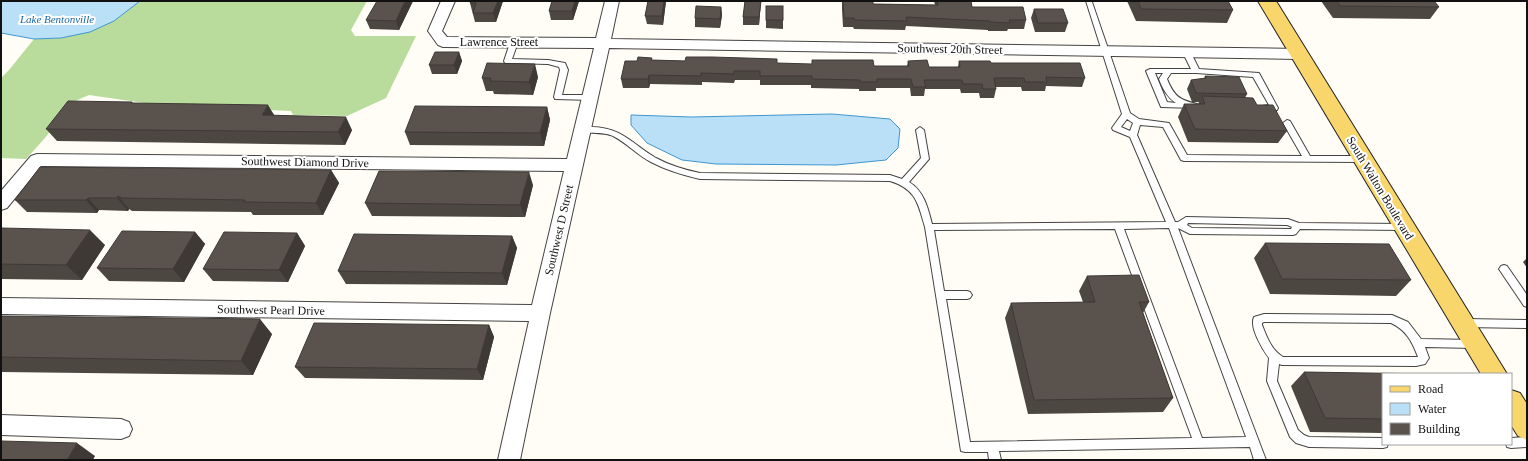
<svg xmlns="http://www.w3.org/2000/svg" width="1528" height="461" viewBox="0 0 1528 461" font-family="Georgia,serif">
	<rect width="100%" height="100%" fill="#fffdf5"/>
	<polygon fill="#b9dc9c" points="140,1 367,1 351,30 355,36 416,36 386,98 347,116 293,115 291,111 158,105 89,95 73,102 45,138 26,159 1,158 1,78 9,70 34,39 61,38 114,21"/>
	<g fill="#b9e0f7" stroke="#3f96cf">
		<polygon points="1,1 140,1 114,21 90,32 61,38 34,39 1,33"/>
		<polygon points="832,114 890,119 900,129 898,148 886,160 836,165 716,164 682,160 647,143 631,125 631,115 691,117"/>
	</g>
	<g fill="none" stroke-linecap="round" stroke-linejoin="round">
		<defs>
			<g id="service">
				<path d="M1086 1 1092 2 1130 113 1139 119 1169 123 1187 155 1302 156 1283 123 1287 120 1290 121 1310 156H1363L1367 159 1363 162 1184 161 1181 160 1163 127 1140 125 1137 135 1175 222H1178L1186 217 1288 219 1299 223 1404 224 1407 225 1408 227 1407 229 1404 230 1300 229 1296 234 1293 235 1190 234 1178 228 1266 460H1254L1250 447 999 451 1001 460H989L988 452H965L961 451 925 227C918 203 916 189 890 181L700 179C683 175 666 170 651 162 637 155 627 143 613 136 604 131 583 135 578 129 582 125 587 126 592 127 623 128 632 144 656 158 669 165 685 170 700 173L890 175 902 179 921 158 916 130 920 127 924 130 929 159 909 182C924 191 928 208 932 224L1166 222 1130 137 1113 130 1112 128 1122 114ZM1127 119 1133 123 1130 131 1121 127ZM1188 223 1287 225 1292 227 1291 229 1192 228 1187 225ZM1169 228 1246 437 1202 438 1124 229ZM1115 229 1192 438 970 442 946 299H967L970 298 972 295 970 292 967 291H944L934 230Z"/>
				<polygon points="511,40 517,40 518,42 512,59 548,60 565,63 568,70 562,95 589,95 593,98 592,100 555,99 554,97 560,70 559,67 548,64 505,63 504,61"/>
				<path d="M1184 51H1190L1199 69 1259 73 1278 108 1277 110H1262L1261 108 1262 106 1269 105 1253 77 1196 73H1171L1167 79C1174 96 1179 100 1197 104L1198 106 1197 108 1161 107 1146 71 1150 69H1191L1183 53ZM1155 73H1163L1159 79C1163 89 1167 97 1176 103L1167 102Z"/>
				<polygon points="1504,265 1507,266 1527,295 1527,307 1524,306 1501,272 1499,269 1501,266"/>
				<path d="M1264 314 1392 315 1408 322 1421 339 1475 340 1479 341 1480 344 1479 347 1475 348 1425 347 1429 358 1425 364 1416 366 1282 365 1279 364 1277 381 1298 430 1304 435 1309 437 1383 438V444H1388L1387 447 1383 448 1309 447 1296 443 1290 437 1267 381 1269 358C1263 350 1249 327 1254 317ZM1264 322 1391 323C1406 330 1412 341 1418 357H1283C1271 350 1267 337 1262 325V323Z"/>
				<polygon points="1465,319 1527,320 1527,328 1465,327 1462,326 1460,323 1462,320"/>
				<polygon points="1527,437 1527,447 1511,448 1507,447 1506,444 1511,444 1511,438"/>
			</g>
			<g id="minor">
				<polygon points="441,1 455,1 442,31 447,37 596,38 605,1 619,1 611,39 1299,49 1304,51 1306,54 1304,57 1299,59 609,48 550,313 520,460 498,460 529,321 1,314 1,298 532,305 564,171 41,166 7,208 1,210 1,191 31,156 37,154 567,159 594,48 443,47 438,45 428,31"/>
				<polygon points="1,415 121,419 129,422 132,429 129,436 121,439 1,435"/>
			</g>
			<g id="primary">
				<polygon points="1258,1 1276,1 1507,374 1481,374"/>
				<polygon points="1511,390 1520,393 1527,404 1527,440 1518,436 1511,425"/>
			</g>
		</defs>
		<use href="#service" stroke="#444" stroke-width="2"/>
		<use href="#minor" stroke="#444" stroke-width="2"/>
		<use href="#primary" stroke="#222" stroke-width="2"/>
		<use href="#service" fill="#fff" fill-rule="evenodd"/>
		<use href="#minor" fill="#fff" fill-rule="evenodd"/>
		<use href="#primary" fill="#f9d66b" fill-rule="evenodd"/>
	</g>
	<g fill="#4d4742">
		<polygon points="413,1 399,30 370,29 366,20"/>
		<polygon points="471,1 503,1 496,22 475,22 470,3"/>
		<polygon points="579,1 573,20 551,20 549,11"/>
		<polygon points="639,1 666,1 663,25 647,24 645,16 648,1"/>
		<polygon points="745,1 761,1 759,25 743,25 743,17"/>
		<polygon points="842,1 873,4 935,5 934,1 971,1 972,7 1026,20 1024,29 1008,29 1007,31 988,31 988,30 906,26 905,30 854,29 853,27 843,27 842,9"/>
		<polygon points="1127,1 1228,1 1233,10 1227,23 1136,21"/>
		<polygon points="1321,1 1434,1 1439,7 1430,19 1333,18"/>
		<polygon points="783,6 783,29 766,28 766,20"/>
		<polygon points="721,7 722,15 720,28 695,27 695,18"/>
		<polygon points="1034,9 1068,23 1065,32 1035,32 1031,18"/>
		<polygon points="459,52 462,61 457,74 432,74 429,65"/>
		<polygon points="652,58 652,60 874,66 907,66 908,61 929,67 958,67 959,61 991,63 1085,78 1082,87 1046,86 1045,91 1022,91 1021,87 996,87 996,89 994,98 980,98 979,93 961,93 960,89 925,89 924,96 911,96 910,88 876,88 876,91 859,91 859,89 811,88 811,85 760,85 760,80 735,80 734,83 702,82 702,85 650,84 649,88 623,88 621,79 637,61"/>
		<polygon points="1205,76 1247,94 1245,98 1257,105 1287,131 1278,143 1188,142 1178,117 1184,104 1198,104 1199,102 1192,102 1187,89 1191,80 1204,79"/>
		<polygon points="538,77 533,95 494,94 493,91 486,91 482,78"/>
		<polygon points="132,102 133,103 275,116 352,130 345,145 57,141 46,129"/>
		<polygon points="547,107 550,120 544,146 410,145 405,132"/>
		<polygon points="331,170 339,183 323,215 253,215 251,212 132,211 129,209 128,211 99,210 97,213 27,212 15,200"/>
		<polygon points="533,185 525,217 372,216 365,203"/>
		<polygon points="1,228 105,245 82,280 1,279"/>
		<polygon points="195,232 205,244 184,282 109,281 97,268"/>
		<polygon points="297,233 305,246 288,282 213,281 203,269"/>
		<polygon points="512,236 517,248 507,285 346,284 338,271"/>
		<polygon points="1265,243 1411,280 1396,296 1270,294 1254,258"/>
		<polygon points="1527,258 1527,268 1523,262"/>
		<polygon points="1087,276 1149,302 1143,313 1173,398 1163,412 1028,414 1005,318 1011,303 1083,302 1079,291"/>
		<polygon points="1,316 272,334 253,375 1,372"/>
		<polygon points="489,325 494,337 483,380 305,378 295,367"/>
		<polygon points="1304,372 1383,374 1383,433 1310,432 1291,386"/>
	</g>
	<g fill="#3f3936">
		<polygon points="405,1 413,1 399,30 396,21"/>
		<polygon points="498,1 503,1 496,22 493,13"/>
		<polygon points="575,1 579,1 573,20 572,11"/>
		<polygon points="664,1 666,1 663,25 662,16"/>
		<polygon points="761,1 759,25 759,17"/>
		<polygon points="721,7 722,15 720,28 720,19"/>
		<polygon points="459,52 462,61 457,74 454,65"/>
		<polygon points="535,64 538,77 533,95 529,82"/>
		<polygon points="649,75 650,84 649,88 648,79"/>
		<polygon points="268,105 276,118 262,115"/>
		<polygon points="547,107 550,120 544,146 540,133"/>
		<polygon points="346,117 352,130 345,145 338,132"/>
		<polygon points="331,170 339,183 323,215 316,203"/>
		<polygon points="529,172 533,185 525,217 520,205"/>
		<polygon points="118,196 129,209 128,211 117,198"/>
		<polygon points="88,198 99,210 97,213 86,200"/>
		<polygon points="90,230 105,245 82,280 66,265"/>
		<polygon points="195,232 205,244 184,282 173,269"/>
		<polygon points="297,233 305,246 288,282 279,270"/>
		<polygon points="512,236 517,248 507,285 502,273"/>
		<polygon points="260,319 272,334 253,375 241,361"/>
		<polygon points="489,325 494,337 483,380 477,369"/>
		<polygon points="77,443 95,456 93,460 67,460"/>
	</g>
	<g fill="#5a524d" stroke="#3f3936">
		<polygon points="377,1 405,1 396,21 366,20"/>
		<polygon points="471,1 498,1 493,13 473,13 476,3 470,3"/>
		<polygon points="552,1 575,1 572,11 549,11"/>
		<polygon points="648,1 664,1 662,16 645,16"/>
		<polygon points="745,1 761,1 759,17 743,17"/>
		<polygon points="843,1 873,1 873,4 938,5 937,1 971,1 972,7 1023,7 1026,20 1009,20 1010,23 990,22 990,21 906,17 907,21 854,20 854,18 844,18"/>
		<polygon points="1138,1 1228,1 1233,10 1141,9"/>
		<polygon points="1337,1 1434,1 1439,7 1340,6"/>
		<polygon points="696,6 721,7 720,19 695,18"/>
		<rect x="766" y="6" width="17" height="14"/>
		<polygon points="1034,9 1063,9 1068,23 1038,23"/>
		<polygon points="435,52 459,52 454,65 429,65"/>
		<polygon points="638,57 652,58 651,60 685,61 686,57 712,57 777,59 777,63 812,64 812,60 873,60 874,66 909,66 908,61 927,60 929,67 960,67 959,61 990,61 991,63 1080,63 1085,78 1046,77 1047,82 1025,82 1024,78 994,78 996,89 983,89 982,84 963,84 962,80 924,80 926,87 913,87 911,79 877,79 877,82 860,82 860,80 812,79 812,76 760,76 760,71 734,71 734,74 701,73 701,76 649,75 648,79 621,79 625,61 637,61"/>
		<polygon points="487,63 535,64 529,82 490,81 491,78 482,78"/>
		<polygon points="1205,76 1239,77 1247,94 1196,93 1191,80 1206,78"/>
		<polygon points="1202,96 1253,98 1257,105 1273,105 1287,131 1195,129 1184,104 1205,104"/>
		<polygon points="68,101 132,102 131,103 268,105 262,115 346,117 338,132 46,129"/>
		<polygon points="415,106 547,107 540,133 405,132"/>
		<polygon points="40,167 331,170 316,203 244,202 245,200 122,198 118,196 117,198 88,198 86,200 15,200"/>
		<polygon points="379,171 529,172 520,205 365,203"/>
		<polygon points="1,228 90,230 66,265 1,264"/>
		<polygon points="122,231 195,232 173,269 97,268"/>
		<polygon points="224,232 297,233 279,270 203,269"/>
		<polygon points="354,234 512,236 502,273 338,271"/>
		<polygon points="1265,243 1389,244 1411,280 1282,279"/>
		<polygon points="1139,275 1149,302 1139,302 1173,398 1034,400 1011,303 1095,302 1087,276"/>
		<polygon points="1,316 260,319 241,361 1,357"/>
		<polygon points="314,323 489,325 477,369 295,367"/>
		<polygon points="1304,372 1433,374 1383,374 1383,419 1325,418"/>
		<polygon points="1,441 77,443 67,460 1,460"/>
	</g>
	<g text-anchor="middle" stroke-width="4" stroke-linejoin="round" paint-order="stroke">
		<g font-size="11" font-style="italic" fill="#1768a6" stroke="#fff">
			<text x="57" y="23">Lake Bentonville</text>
		</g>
		<g font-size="12" fill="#111" stroke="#fff">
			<text x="499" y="46">Lawrence Street</text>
			<text transform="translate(950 49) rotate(1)" y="4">Southwest 20th Street</text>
			<text transform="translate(305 162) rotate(1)" y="4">Southwest Diamond Drive</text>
			<text transform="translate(1380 188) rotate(59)" y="4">South Walton Boulevard</text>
			<text transform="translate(559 230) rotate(-77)" y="4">Southwest D Street</text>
			<text transform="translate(271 310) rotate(1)" y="4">Southwest Pearl Drive</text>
		</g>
	</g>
	<rect width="1528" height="461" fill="none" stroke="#111111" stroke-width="4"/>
	<rect x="1382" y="373" width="130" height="72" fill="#ffffff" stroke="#a0a0a0"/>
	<rect x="1390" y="386" width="20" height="6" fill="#f9d66b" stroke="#a0a0a0"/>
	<text x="1418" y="393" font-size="12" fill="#111111">Road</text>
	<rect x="1390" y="403" width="20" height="12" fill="#b9e0f7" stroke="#a0a0a0"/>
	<text x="1418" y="413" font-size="12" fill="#111111">Water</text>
	<rect x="1390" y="423" width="20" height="12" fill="#5a524d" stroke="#a0a0a0"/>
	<text x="1418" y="433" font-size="12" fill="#111111">Building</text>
</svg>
